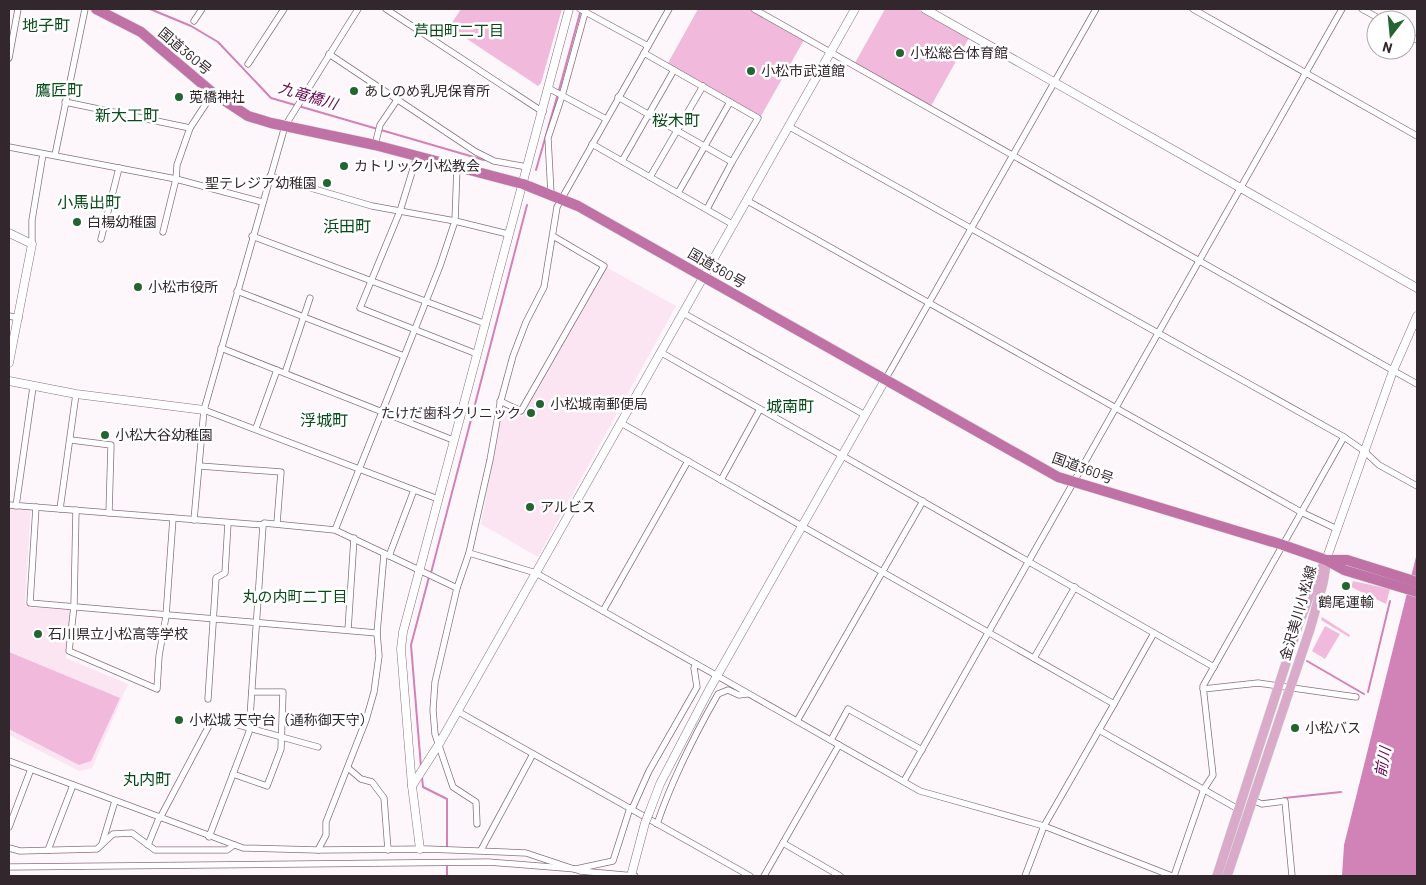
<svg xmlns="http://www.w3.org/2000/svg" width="1426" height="885" viewBox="0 0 1426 885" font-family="Barlow,'Noto Sans JP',sans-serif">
	<rect width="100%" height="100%" fill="#fdf7fb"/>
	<g fill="#fce5f3">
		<polygon points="606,267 676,306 538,557 481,524 502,410 506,407 522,417"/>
		<polygon points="9,504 31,505 25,603 27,607 70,610 66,658 128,684 92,768 79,771 9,735"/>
	</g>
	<g fill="#f1badc">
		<polygon points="461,9 562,9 541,83 538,86 449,27"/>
		<polygon points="698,9 749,9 804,40 761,116 668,63"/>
		<polygon points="885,9 917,9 969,38 931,106 855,63"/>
		<polygon points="1353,581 1390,589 1386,604 1351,587"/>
		<polygon points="1322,617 1350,635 1349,637 1321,620"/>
		<polygon points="1325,626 1340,634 1325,659 1312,651"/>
		<polygon points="9,652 120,698 91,761 79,765 9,729"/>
	</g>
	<polygon fill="#d182b6" points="1417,553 1417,876 1342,876 1344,845"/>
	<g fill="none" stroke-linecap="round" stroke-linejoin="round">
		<g stroke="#d182b6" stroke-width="2">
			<polyline points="150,9 191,26 218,42 271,98 484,160"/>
			<polyline points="559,90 580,13"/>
			<polyline points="536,170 557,97"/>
			<polyline points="431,573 527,205"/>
			<polyline points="1307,661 1364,694"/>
			<polyline points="1368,692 1390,601"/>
			<polyline points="421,767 411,645 429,577"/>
			<polyline points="422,777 423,787 447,799 447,848"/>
			<polyline points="1284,798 1341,792"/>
			<polyline points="1264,801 1274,800"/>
			<polyline points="447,865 447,876"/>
		</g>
		<defs>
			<g id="street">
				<polyline points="386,9 543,112"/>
				<polyline points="580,9 648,46"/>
				<polyline points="754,9 1417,384"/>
				<polyline points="1193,9 1417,136"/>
				<polyline points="1362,9 1382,20"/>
				<polyline points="194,21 202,9"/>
				<polyline points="1406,34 1417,40"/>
				<polyline points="329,54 476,152 494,161 527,167"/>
				<polyline points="9,58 18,9"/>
				<polyline points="248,64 284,9"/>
				<polyline points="550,89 606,119"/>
				<polyline points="618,97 732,162 758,118 644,53"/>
				<polyline points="65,102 190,128"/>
				<polyline points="788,126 1344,437 1364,451 1379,465 1417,486"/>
				<polyline points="592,144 732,224"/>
				<polyline points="375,145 380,125 397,100"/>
				<polyline points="9,147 176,179 262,202"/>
				<polyline points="55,155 85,9"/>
				<polyline points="417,156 400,211 360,308 477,354"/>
				<polyline points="622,161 674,70"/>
				<polyline points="270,176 372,206 455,221 508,234"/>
				<polyline points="650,177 703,86"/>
				<polyline points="678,193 730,102"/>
				<polyline points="551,194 548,138 562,96 586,9"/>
				<polyline points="746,200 1301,512 1337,529"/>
				<polyline points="707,209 732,162"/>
				<polyline points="163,232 176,179 177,165 190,128 213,93"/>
				<polyline points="252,236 486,324"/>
				<polyline points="101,239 119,168"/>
				<polyline points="32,244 32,220 43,154"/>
				<polyline points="237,291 404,356"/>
				<polyline points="683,313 865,415"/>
				<polyline points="9,316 19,318"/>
				<polyline points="221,348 453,440"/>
				<polyline points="660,352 1154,633 1114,704"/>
				<polyline points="285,373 310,298"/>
				<polyline points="885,380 1096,9"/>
				<polyline points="500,401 521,411 604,266 553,236"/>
				<polyline points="204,410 438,499"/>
				<polyline points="621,423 1114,704 1044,826 1025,876"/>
				<polyline points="256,428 277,370"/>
				<polyline points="71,440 111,445 109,513"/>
				<polyline points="200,466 281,472 277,523"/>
				<polyline points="721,480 760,409"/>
				<polyline points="9,505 263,525 264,523 335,530 457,588"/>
				<polyline points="16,506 33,387"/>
				<polyline points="36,507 30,603 377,633"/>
				<polyline points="60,509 76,394"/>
				<polyline points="76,510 74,606 69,651 157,689 159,656 166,616 173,518"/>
				<polyline points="194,520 204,410 285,126 358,9"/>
				<polyline points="335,530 440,266 455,221 457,167"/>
				<polyline points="469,553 536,573 920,791 1044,826 1172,876"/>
				<polyline points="389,556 414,490"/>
				<polyline points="603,611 688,461"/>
				<polyline points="348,630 354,538"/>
				<polyline points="1154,633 1214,667"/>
				<polyline points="1034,658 1075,587"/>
				<polyline points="1203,689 1258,683 1356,697"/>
				<polyline points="208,699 216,578 225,573 228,523"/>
				<polyline points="457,711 750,876"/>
				<polyline points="797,721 923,501"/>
				<polyline points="1099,730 1238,809"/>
				<polyline points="831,740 848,709 922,750"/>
				<polyline points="9,761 243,848 318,850 427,849 526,853 580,871 635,876"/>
				<polyline points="348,768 361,779 372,782 384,798 388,850"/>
				<polyline points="233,774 267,786 281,749 283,692 252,692"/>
				<polyline points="904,781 1342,9"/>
				<polyline points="1252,800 1262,804 1285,801 1292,876"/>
				<polyline points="632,809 649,771 697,687 694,668 696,664"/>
				<polyline points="160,818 213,718 318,747"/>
				<polyline points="477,824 476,802 453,787 435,734 433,710 435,682 457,588 469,553 490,460 500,404 513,356 526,322 544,287 557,207 669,9"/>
				<path d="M657 824C673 777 694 736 718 694L728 690 739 695 747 694"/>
				<polyline points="9,827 31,769"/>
				<polyline points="209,837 249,732 263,525"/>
				<polyline points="783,843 840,876"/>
				<polyline points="102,844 115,801"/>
				<polyline points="148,845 159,818"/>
				<polyline points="9,848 20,851 97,849 113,834 132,833 155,850 227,850 234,845"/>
				<polyline points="48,850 73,785"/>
				<polyline points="318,850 326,835 326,822 366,720 374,692 379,656 377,633 384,554"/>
				<polyline points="481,850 533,754"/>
				<polyline points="9,867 488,862 576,869 613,861 630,808"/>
				<polyline points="764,876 839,745"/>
				<polyline points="1174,876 1204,789 1213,775 1203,686 1344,437"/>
			</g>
			<g id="secondary">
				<polyline points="925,9 1417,288"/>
				<polyline points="9,233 32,244 9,363"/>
				<polyline points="9,381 76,394 204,410"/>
				<polyline points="1326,560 1393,371 1417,316"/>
				<polyline points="412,786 439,744 855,9"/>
				<polyline points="649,813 660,784 709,690 885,380"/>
				<polyline points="420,849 412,786 401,649 403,632 569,9"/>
				<polyline points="631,876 645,823"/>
			</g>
			<g id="primary">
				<polyline points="1217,876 1298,626 1315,581 1326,560"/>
				<polyline points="1227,876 1310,629 1323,583 1326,565"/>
			</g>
			<g id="highway">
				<polyline points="96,9 141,32 213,93 248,116 271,123 375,145 523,184 578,206 1058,477 1283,545 1326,560 1344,570 1417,592"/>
				<polyline points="1327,560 1347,560 1417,582"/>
			</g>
		</defs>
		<use href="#street" stroke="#8b7081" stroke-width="7"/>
		<use href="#secondary" stroke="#8b7081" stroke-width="9"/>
		<use href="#primary" stroke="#d6d4d5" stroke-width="10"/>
		<use href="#highway" stroke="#d6d4d5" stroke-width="11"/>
		<use href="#street" stroke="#fff" stroke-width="5.5"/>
		<use href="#secondary" stroke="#fff" stroke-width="8"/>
		<use href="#primary" stroke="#d9aaca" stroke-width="9"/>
		<use href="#highway" stroke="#c071a6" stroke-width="10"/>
		<defs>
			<polyline id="secondary-bridge" points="645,823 649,813"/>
		</defs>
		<use href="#secondary-bridge" stroke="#8b7081" stroke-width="9" stroke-linecap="butt"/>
		<use href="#secondary-bridge" stroke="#fff" stroke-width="8"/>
	</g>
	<g fill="#226530" stroke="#fff" stroke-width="2">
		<circle cx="900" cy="53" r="5"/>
		<circle cx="751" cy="71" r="5"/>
		<circle cx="354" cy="91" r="5"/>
		<circle cx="179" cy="97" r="5"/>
		<circle cx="344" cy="166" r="5"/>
		<circle cx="327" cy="183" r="5"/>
		<circle cx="77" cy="222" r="5"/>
		<circle cx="138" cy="287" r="5"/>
		<circle cx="540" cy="404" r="5"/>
		<circle cx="531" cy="413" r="5"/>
		<circle cx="105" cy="435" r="5"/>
		<circle cx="530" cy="507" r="5"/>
		<circle cx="1346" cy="586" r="5"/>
		<circle cx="38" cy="634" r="5"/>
		<circle cx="179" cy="720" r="5"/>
		<circle cx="1295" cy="728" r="5"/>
	</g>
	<g text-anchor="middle" stroke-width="5" stroke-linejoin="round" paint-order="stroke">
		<g font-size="14" fill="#33272e" stroke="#fff">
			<text transform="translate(185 51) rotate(40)" y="5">国道360号</text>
			<text transform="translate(717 268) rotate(30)" y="5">国道360号</text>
			<text transform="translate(1083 468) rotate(20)" y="5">国道360号</text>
			<text transform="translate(1298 613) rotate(-74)" y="5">金沢美川小松線</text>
		</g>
		<g font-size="14" fill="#33272e" stroke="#fff" text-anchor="start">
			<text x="910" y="58">小松総合体育館</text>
			<text x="761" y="76">小松市武道館</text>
			<text x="364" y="96">あしのめ乳児保育所</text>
			<text x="189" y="102">莵橋神社</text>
			<text x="354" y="171">カトリック小松教会</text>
			<text x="317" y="188" text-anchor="end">聖テレジア幼稚園</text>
			<text x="87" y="227">白楊幼稚園</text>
			<text x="148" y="292">小松市役所</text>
			<text x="550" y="409">小松城南郵便局</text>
			<text x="521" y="418" text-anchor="end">たけだ歯科クリニック</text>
			<text x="115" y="440">小松大谷幼稚園</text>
			<text x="540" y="512">アルビス</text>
			<text x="1346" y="607" text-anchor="middle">鶴尾運輸</text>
			<text x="48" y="639">石川県立小松高等学校</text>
			<text x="189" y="725">小松城 天守台（通称御天守）</text>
			<text x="1305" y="733">小松バス</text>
		</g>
		<g font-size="15" fill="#084b1b" stroke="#fff">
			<text x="459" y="36">芦田町二丁目</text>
			<text x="295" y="602">丸の内町二丁目</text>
		</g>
		<g font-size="15" font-style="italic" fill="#660350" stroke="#fff">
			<text transform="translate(308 96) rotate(17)" y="5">九竜橋川</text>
			<text transform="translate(1383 762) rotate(-80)" y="5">前川</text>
		</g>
		<g font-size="16" fill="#084b1b" stroke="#fff">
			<text x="46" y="31">地子町</text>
			<text x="59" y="96">鷹匠町</text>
			<text x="127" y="121">新大工町</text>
			<text x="676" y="126">桜木町</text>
			<text x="89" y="208">小馬出町</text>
			<text x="347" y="232">浜田町</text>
			<text x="790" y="412">城南町</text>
			<text x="324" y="426">浮城町</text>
			<text x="147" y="785">丸内町</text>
		</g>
	</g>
	<rect width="1426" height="885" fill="none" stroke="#33272e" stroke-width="20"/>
	<g transform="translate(1391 35) rotate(196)"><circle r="24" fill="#ffffff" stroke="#ada9ab"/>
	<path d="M0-4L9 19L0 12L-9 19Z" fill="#226530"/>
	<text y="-8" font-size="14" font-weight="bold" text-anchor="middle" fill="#33272e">N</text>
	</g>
</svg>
